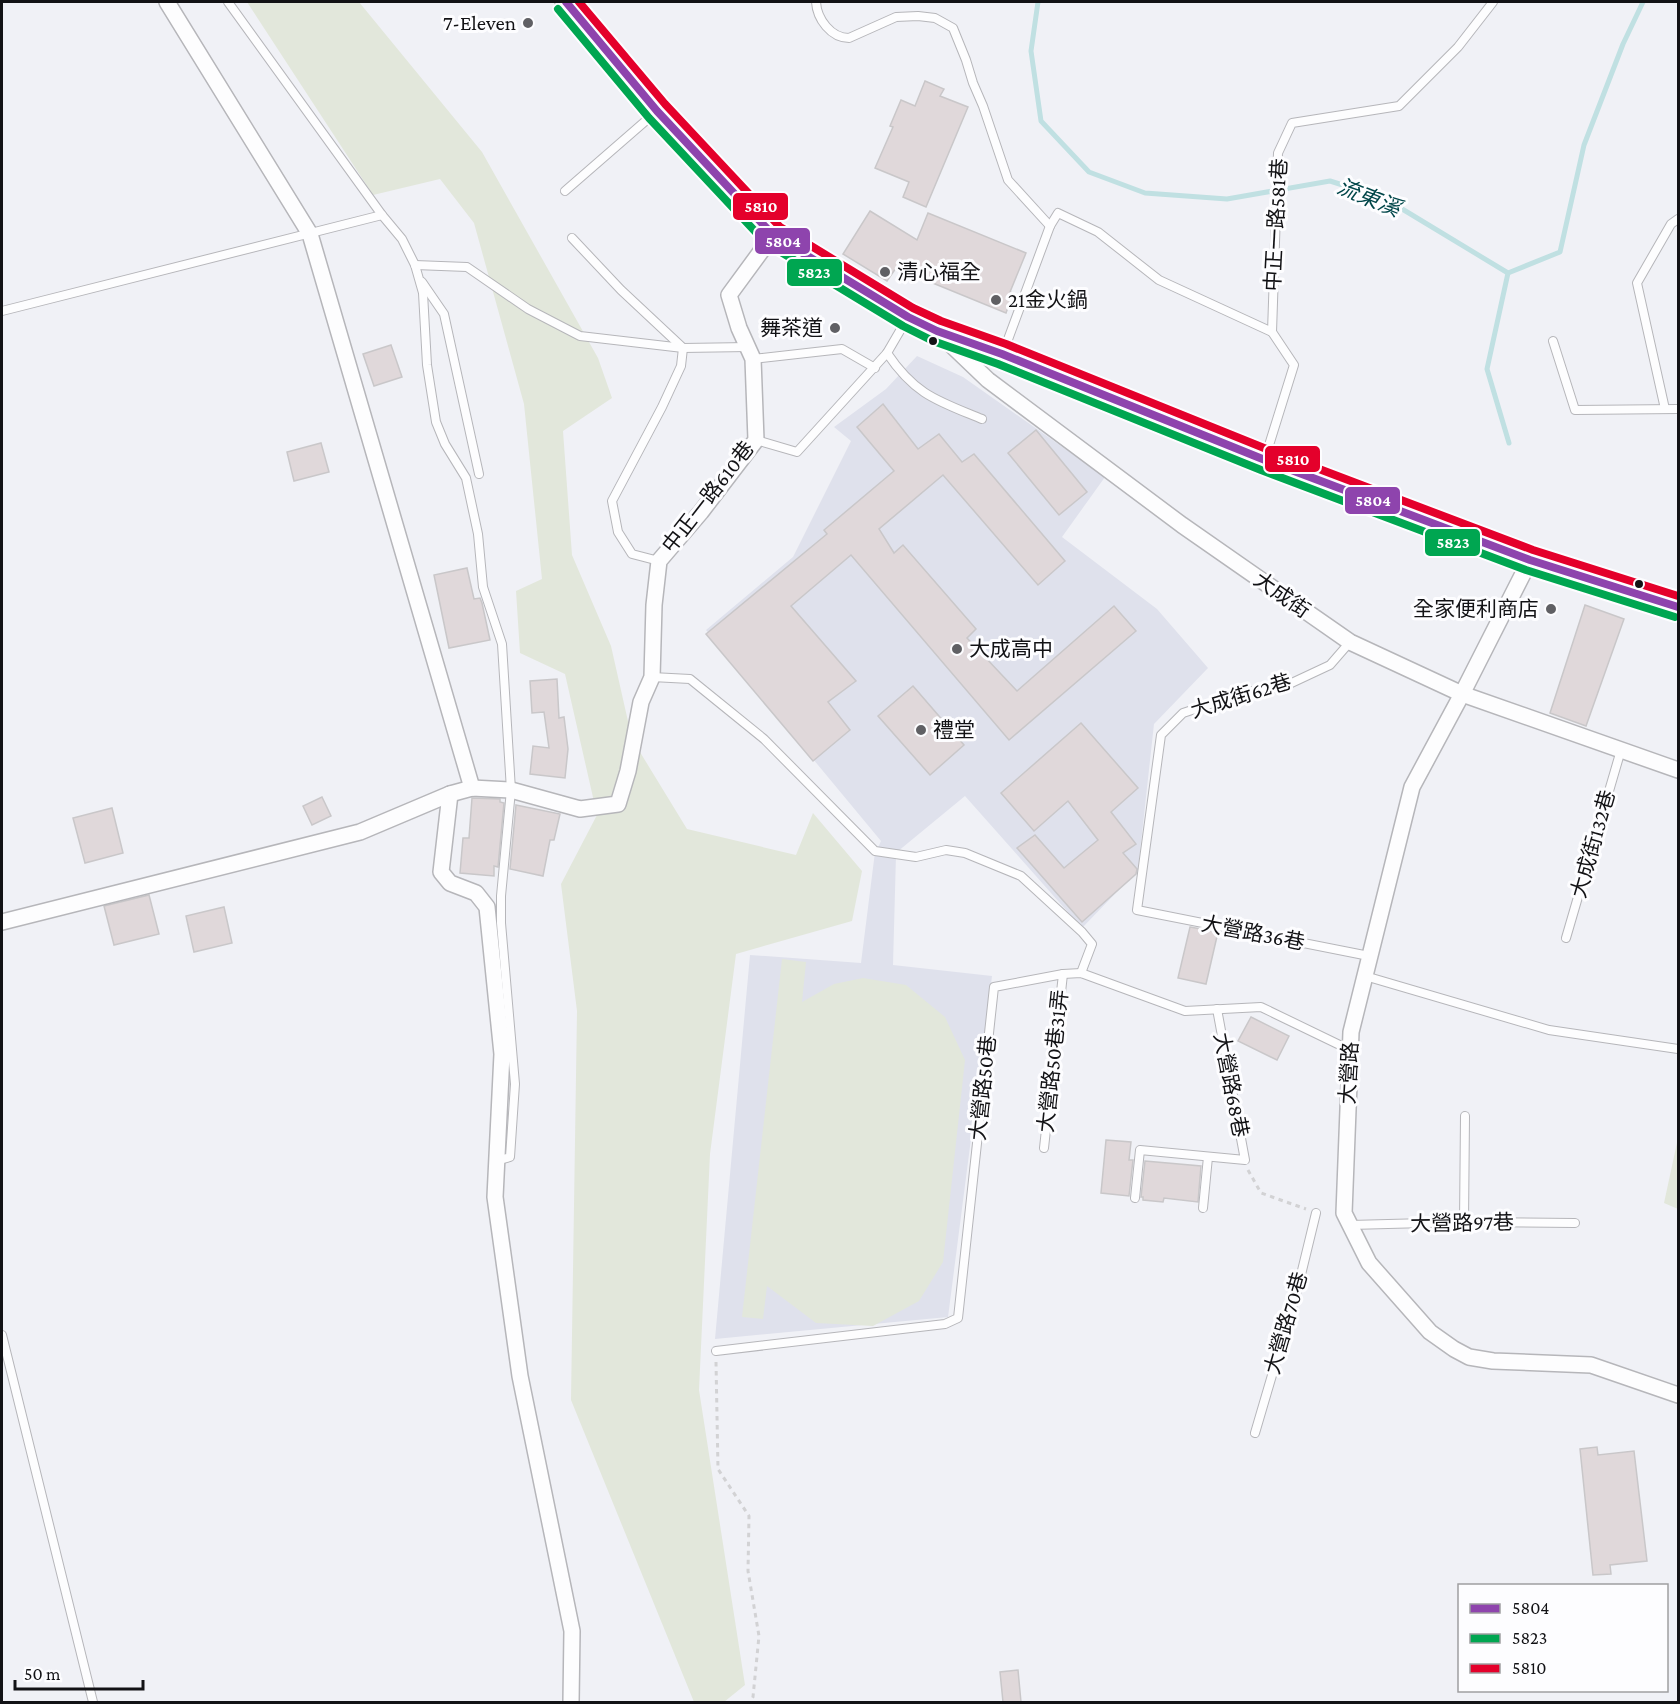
<svg xmlns="http://www.w3.org/2000/svg" width="1680" height="1704" viewBox="0 0 1680 1704" font-family="'Crimson Pro','Noto Sans TC',serif">
	<rect width="100%" height="100%" fill="#f0f1f6"/>
	<g fill="#dfe1ec">
		<polygon points="917,356 963,377 1105,477 1062,537 1157,609 1208,668 1154,724 1138,870 1082,928 965,796 897,852 877,850 881,841 706,630 793,557 851,441 834,427 886,389"/>
		<polygon points="875,852 896,855 893,965 992,976 948,1317 715,1339 750,955 861,963"/>
	</g>
	<g fill="#e2e7db">
		<polygon points="247,2 359,2 482,152 598,358 612,398 563,431 572,555 611,646 632,739 687,829 796,855 813,813 862,871 852,921 736,954 710,1154 699,1390 745,1685 724,1702 694,1702 571,1400 577,1011 561,884 597,815 565,674 520,653 516,591 542,579 524,404 474,223 440,179 373,195"/>
		<polygon points="782,959 806,962 802,1002 834,984 863,978 906,985 945,1017 965,1060 943,1262 919,1301 873,1326 816,1323 767,1286 763,1319 742,1317"/>
		<polygon points="1678,1138 1678,1209 1664,1203"/>
	</g>
	<g fill="none" stroke-linecap="round" stroke-linejoin="round">
		<g stroke="#c0e0e2" stroke-width="5">
			<polyline points="1038,2 1031,51 1041,121 1089,172 1145,193 1227,199 1330,181 1384,198 1508,273 1560,252 1584,145 1623,44 1643,2"/>
			<polyline points="1508,273 1487,369 1509,443"/>
		</g>
	</g>
	<g fill="#e0d8da" stroke="#c9c7c9" stroke-width="1.5">
		<polygon points="925,81 944,89 940,96 968,107 926,207 903,197 909,182 875,168 893,127 890,126 901,100 915,106"/>
		<polygon points="870,211 917,240 928,213 1026,253 1010,292 1013,293 1006,313 896,268 887,281 843,254"/>
		<polygon points="391,345 402,377 374,386 363,354"/>
		<polygon points="883,404 918,449 939,434 962,462 974,454 1065,561 1038,585 943,475 879,529 894,553 903,545 976,629 967,638 1017,691 1114,606 1136,631 1009,740 851,555 791,606 856,681 828,702 850,730 813,761 706,634 827,534 824,530 894,471 857,427"/>
		<polygon points="1036,430 1087,492 1059,515 1008,453"/>
		<polygon points="321,443 329,472 294,481 287,452"/>
		<polygon points="467,568 474,599 480,598 482,603 490,640 449,648 434,575"/>
		<polygon points="1585,605 1624,619 1586,726 1550,713"/>
		<polygon points="557,679 559,718 564,717 568,749 565,778 530,774 533,746 549,748 544,712 532,713 530,681"/>
		<polygon points="913,686 964,745 930,775 878,716"/>
		<polygon points="1081,723 1138,788 1111,812 1136,844 1123,853 1137,869 1136,874 1082,922 1017,848 1035,835 1064,868 1098,840 1068,801 1034,831 1001,793"/>
		<polygon points="322,797 331,816 312,825 303,806"/>
		<polygon points="472,798 500,799 500,802 504,803 498,867 494,866 494,876 460,873 463,838 469,838"/>
		<polygon points="516,805 560,814 554,840 550,840 543,876 510,869"/>
		<polygon points="112,808 123,853 85,863 73,818"/>
		<polygon points="149,895 159,934 114,945 104,906"/>
		<polygon points="224,907 232,943 194,952 186,916"/>
		<polygon points="1190,927 1218,932 1206,984 1178,978"/>
		<polygon points="1251,1017 1289,1036 1277,1060 1238,1041"/>
		<polygon points="1106,1140 1131,1142 1129,1160 1133,1160 1129,1196 1101,1193"/>
		<polygon points="1145,1161 1201,1166 1198,1202 1164,1198 1163,1202 1143,1200 1143,1197 1141,1197"/>
		<polygon points="1597,1447 1598,1455 1634,1451 1647,1561 1610,1565 1611,1574 1593,1575 1580,1449"/>
		<polygon points="1018,1670 1021,1702 1003,1702 1000,1672"/>
	</g>
	<g fill="none" stroke-linecap="round" stroke-linejoin="round">
		<defs>
			<g id="lane">
				<polyline points="228,2 382,215 402,239 415,265 423,293 427,365 436,422 445,444 466,478 478,534 483,587 502,644 511,790 501,896 501,923 515,1084 510,1157 496,1161"/>
				<path d="M816 2C817 19 831 38 849 38L896 17 918 16 935 18 953 28 966 60 973 83 983 106 1008 180 1050 226"/>
				<polyline points="565,191 657,111"/>
				<polyline points="572,238 621,290 683,348 681,366 662,407 612,501 618,532 632,554 659,561"/>
				<polyline points="415,265 467,267 528,309 580,336 683,348 748,347"/>
				<polyline points="422,282 444,314 479,474"/>
				<polyline points="2,311 382,215"/>
				<polyline points="1553,341 1575,410 1678,409"/>
				<path d="M887 353C915 395 938 401 982 419"/>
				<polyline points="1003,353 1050,226 1058,213 1098,232 1159,280 1272,332"/>
				<polyline points="753,359 842,349 875,368"/>
				<polyline points="1665,409 1637,283 1671,224 1678,219"/>
				<polyline points="756,440 797,452 887,353 908,317"/>
				<polyline points="1265,458 1294,365 1272,332 1278,153 1292,123 1399,106 1458,47 1493,2"/>
				<polyline points="1350,642 1330,665 1283,687 1246,692 1183,713 1161,735 1137,910 1369,956"/>
				<polyline points="652,677 690,679 764,739 875,851 916,857 946,850 965,853 1021,876 1082,932 1092,944 1081,973"/>
				<polyline points="1566,938 1621,750"/>
				<polyline points="1365,976 1549,1030 1678,1049"/>
				<polyline points="1044,1148 1063,974"/>
				<polyline points="1135,1198 1140,1150 1245,1160 1217,1009"/>
				<polyline points="1203,1208 1208,1157"/>
				<polyline points="1464,1222 1465,1116"/>
				<polyline points="1350,1225 1464,1222 1575,1223"/>
				<polyline points="2,1335 93,1702"/>
				<polyline points="716,1351 945,1324 958,1318 994,987 1063,974 1081,973 1185,1011 1261,1007 1350,1050"/>
				<polyline points="1255,1433 1298,1287 1316,1213"/>
			</g>
			<g id="street">
				<polyline points="167,2 310,234 472,788"/>
				<polyline points="942,336 988,380 1182,525 1350,642 1462,694 1678,770"/>
				<polyline points="1530,560 1462,694 1412,787 1351,1032 1344,1213 1369,1263 1430,1332 1454,1349 1469,1357 1493,1361 1591,1365 1678,1395"/>
				<polyline points="450,794 441,872 450,883 476,893 487,907 502,1054 495,1197 520,1376 572,1631 571,1702"/>
				<polyline points="2,922 360,832 450,794 472,788 511,790 580,809 618,804 628,771 641,702 652,677 654,605 659,561 701,512 756,440 753,359 739,328 729,295 773,235"/>
			</g>
			<polyline id="secondary" points="566,2 657,111 773,235 908,317 937,331 1002,354 1265,460 1530,560 1678,607"/>
		</defs>
		<use href="#lane" stroke="#b6b6ba" stroke-width="10"/>
		<use href="#street" stroke="#b6b6ba" stroke-width="18"/>
		<use href="#secondary" stroke="#b6b6ba" stroke-width="24"/>
		<g stroke="#d2d2d4" stroke-width="3" stroke-dasharray="4.5 4.5" stroke-linecap="butt">
			<polyline points="1248,1170 1261,1193 1306,1209"/>
			<polyline points="716,1362 718,1469 749,1516 748,1571 759,1636 753,1697 750,1702"/>
		</g>
		<use href="#lane" stroke="#fdfdfe" stroke-width="8"/>
		<use href="#street" stroke="#fdfdfe" stroke-width="15"/>
		<use href="#secondary" stroke="#f5f4f3" stroke-width="21"/>
		<defs>
			<polyline id="bus-1" points="566,2 657,111 773,235 908,317 937,331 1002,354 1265,460 1530,560 1678,607"/>
			<polyline id="bus-2" points="558,9 649,118 766,243 903,326 933,341 998,364 1261,470 1526,570 1675,617"/>
			<polyline id="bus-3" points="579,2 665,104 780,227 913,308 941,321 1006,344 1269,450 1533,550 1678,596"/>
		</defs>
		<use href="#bus-1" stroke="#fdfdff" stroke-width="12"/>
		<use href="#bus-2" stroke="#fdfdff" stroke-width="12"/>
		<use href="#bus-3" stroke="#fdfdff" stroke-width="12"/>
		<use href="#bus-1" stroke="#8e44ad" stroke-width="8"/>
		<use href="#bus-2" stroke="#00a651" stroke-width="8"/>
		<use href="#bus-3" stroke="#e4002b" stroke-width="8"/>
	</g>
	<g fill="#606064" stroke="#fdfdff" stroke-width="2">
		<circle cx="528" cy="23" r="6"/>
		<circle cx="885" cy="272" r="6"/>
		<circle cx="996" cy="300" r="6"/>
		<circle cx="835" cy="328" r="6"/>
		<circle cx="1551" cy="609" r="6"/>
		<circle cx="957" cy="649" r="6"/>
		<circle cx="921" cy="730" r="6"/>
	</g>
	<g fill="#121215" stroke="#fdfdff" stroke-width="2">
		<circle cx="933" cy="341" r="5"/>
		<circle cx="1639" cy="584" r="5"/>
	</g>
	<g text-anchor="middle" stroke-width="6" stroke-linejoin="round" paint-order="stroke">
		<g font-size="21" fill="#121215" stroke="#fdfdff" text-anchor="start">
			<text x="516" y="30" text-anchor="end">7-Eleven</text>
			<text x="897" y="279">清心福全</text>
			<text x="1008" y="307">21金火鍋</text>
			<text x="823" y="335" text-anchor="end">舞茶道</text>
			<text x="1539" y="616" text-anchor="end">全家便利商店</text>
			<text x="969" y="656">大成高中</text>
			<text x="933" y="737">禮堂</text>
		</g>
		<g font-size="21" fill="#121215" stroke="#fdfdff">
			<text transform="translate(1276 225) rotate(-87)" y="7">中正一路581巷</text>
			<text transform="translate(708 497) rotate(-52)" y="7">中正一路610巷</text>
			<text transform="translate(1282 595) rotate(35)" y="7">大成街</text>
			<text transform="translate(1241 696) rotate(-17)" y="7">大成街62巷</text>
			<text transform="translate(1593 844) rotate(-74)" y="7">大成街132巷</text>
			<text transform="translate(1253 933) rotate(11)" y="7">大營路36巷</text>
			<text transform="translate(1053 1061) rotate(-84)" y="7">大營路50巷31弄</text>
			<text transform="translate(1349 1073) rotate(-87)" y="7">大營路</text>
			<text transform="translate(1231 1085) rotate(79)" y="7">大營路68巷</text>
			<text transform="translate(983 1088) rotate(-84)" y="7">大營路50巷</text>
			<text transform="translate(1462 1223) rotate(-1)" y="7">大營路97巷</text>
			<text transform="translate(1286 1323) rotate(-74)" y="7">大營路70巷</text>
		</g>
		<g font-size="22" font-style="italic" fill="#014649" stroke="#fdfdff">
			<text transform="translate(1369 197) rotate(22)" y="8">流東溪</text>
		</g>
	</g>
	<g stroke="#fdfdff" stroke-width="2">
		<rect x="732" y="192" width="57" height="29" rx="6" fill="#e4002b"/>
		<rect x="754" y="227" width="57" height="28" rx="6" fill="#8e44ad"/>
		<rect x="786" y="258" width="57" height="29" rx="6" fill="#00a651"/>
		<rect x="1264" y="445" width="57" height="28" rx="6" fill="#e4002b"/>
		<rect x="1344" y="486" width="57" height="29" rx="6" fill="#8e44ad"/>
		<rect x="1424" y="528" width="57" height="29" rx="6" fill="#00a651"/>
	</g>
	<g font-size="16" text-anchor="middle" font-weight="bold" fill="#fff">
		<text x="761" y="212">5810</text>
		<text x="783" y="247">5804</text>
		<text x="814" y="278">5823</text>
		<text x="1293" y="465">5810</text>
		<text x="1373" y="506">5804</text>
		<text x="1453" y="548">5823</text>
	</g>
	<rect width="1680" height="1704" fill="none" stroke="#121215" stroke-width="6"/>
	<rect x="1458" y="1584" width="210" height="108" fill="#fdfdff" stroke="#9f9fa1" stroke-width="1.5"/>
	<rect x="1470" y="1604" width="30" height="9" fill="#8e44ad" stroke="#9f9fa1" stroke-width="1.5"/>
	<text x="1512" y="1614" font-size="18" fill="#121215">5804</text>
	<rect x="1470" y="1634" width="30" height="9" fill="#00a651" stroke="#9f9fa1" stroke-width="1.5"/>
	<text x="1512" y="1644" font-size="18" fill="#121215">5823</text>
	<rect x="1470" y="1664" width="30" height="9" fill="#e4002b" stroke="#9f9fa1" stroke-width="1.5"/>
	<text x="1512" y="1674" font-size="18" fill="#121215">5810</text>
	<path d="M15 1680v9h128v-9" fill="none" stroke="#121215" stroke-width="3"/>
	<text x="24" y="1680" font-size="18" fill="#121215" stroke="#fdfdff" stroke-width="4.5" paint-order="stroke">50 m</text>
</svg>
